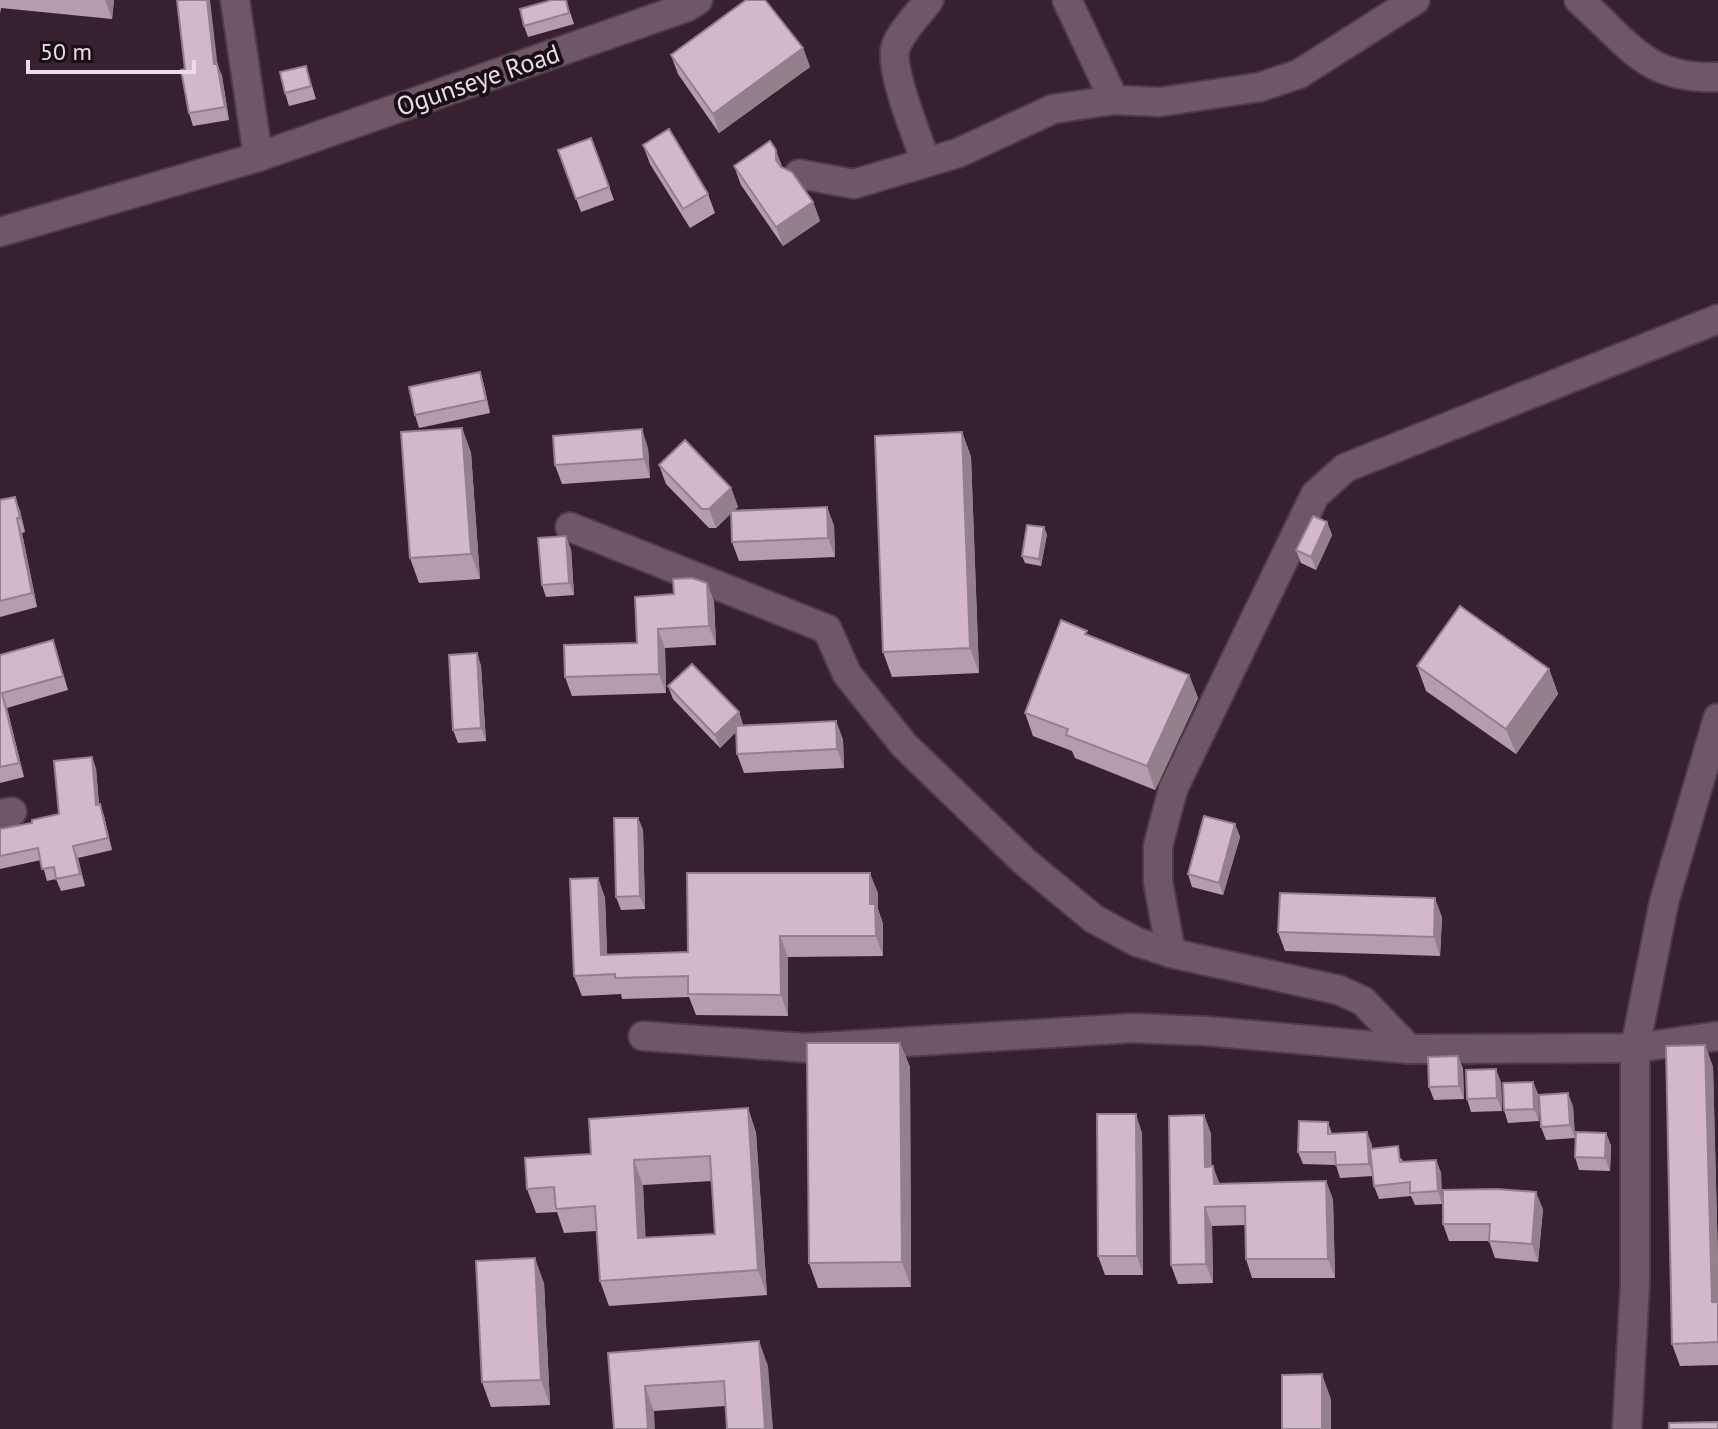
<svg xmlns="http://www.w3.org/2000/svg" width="1718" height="1429" viewBox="0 0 1718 1429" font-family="'PT Sans',sans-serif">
	<rect width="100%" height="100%" fill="#372131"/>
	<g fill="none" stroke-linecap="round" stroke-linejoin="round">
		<defs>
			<g id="minor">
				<polyline points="235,0 258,157"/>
				<polyline points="1067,0 1114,100"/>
				<path d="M1579 0C1628 42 1644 80 1718 77"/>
				<path d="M926 162C918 139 888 67 896 46 902 30 919 14 929 0"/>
				<polyline points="799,174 854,184 958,153 1053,109 1114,100 1160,102 1260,87 1299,74 1415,0"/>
				<polyline points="0,232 258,157 687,7 698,0"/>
				<polyline points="570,527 827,629 847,674 904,745 1025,862 1094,919 1137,942 1171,953 1339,990 1363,1001 1409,1049"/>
				<polyline points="0,814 12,812"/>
				<polyline points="1171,953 1158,882 1158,846 1173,789 1315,495 1345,468 1718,319"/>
				<polyline points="643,1036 806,1048 1133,1028 1206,1031 1409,1049 1635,1048 1718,1036"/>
				<polyline points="1627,1429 1635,1284 1635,1048 1664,902 1718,718"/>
			</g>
		</defs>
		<use href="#minor" stroke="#4f3c49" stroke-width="32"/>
		<use href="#minor" stroke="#705768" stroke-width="28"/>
	</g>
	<g fill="#b59dae" fill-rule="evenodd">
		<polygon points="0,0 114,0 112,19 1,8 0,14"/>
		<polygon points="566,0 574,24 528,37 524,26"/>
		<polygon points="803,48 810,67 719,133 678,74 671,55"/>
		<polygon points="217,64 222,76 229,120 193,126 189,113 185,69"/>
		<polygon points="306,66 316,99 289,106 285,93"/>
		<polygon points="591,138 614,200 581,212 558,150"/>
		<polygon points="643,145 708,194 715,213 690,228 650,164"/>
		<polygon points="734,166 783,168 813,202 820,221 783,246 741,185"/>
		<polygon points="480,372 484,385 490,413 419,428 415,415"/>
		<polygon points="462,428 471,453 480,579 419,583 410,558"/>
		<polygon points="962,432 971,457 979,673 892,677 883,652"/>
		<polygon points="648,448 650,478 562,484 555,465"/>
		<polygon points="659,465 731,488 738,507 734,510 827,507 834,526 835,557 739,561 732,542 731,513 716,528 709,528 666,484"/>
		<polygon points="15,497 20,511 25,532 22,533 37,607 0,617 0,499"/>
		<polygon points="1327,522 1332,535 1316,570 1301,563 1296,550"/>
		<polygon points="1047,534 1041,566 1025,563 1022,556"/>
		<polygon points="571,549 574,595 546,597 542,585"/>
		<polygon points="707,583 714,602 716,645 665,648 666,693 572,696 565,677 637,643 674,594"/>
		<polygon points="1089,636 1189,675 1198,698 1155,790 1075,758 1072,751 1033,736 1025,713"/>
		<polygon points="53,640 68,690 7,708 24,777 0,783 0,655"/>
		<polygon points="477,653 481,666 486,741 458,743 453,730"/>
		<polygon points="1417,666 1549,669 1558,694 1516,754 1426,691"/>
		<polygon points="668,686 739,712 743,725 836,721 843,740 844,768 744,773 737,754 736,732 720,748 673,699"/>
		<polygon points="92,757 96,769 99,804 104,816 112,850 78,858 85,886 61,891 56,879 47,881 41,860 0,869 0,829 32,823 59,814"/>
		<polygon points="638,818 643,830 645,909 621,910 616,897"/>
		<polygon points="1235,824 1240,837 1223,895 1192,887 1188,874"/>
		<polygon points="598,878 605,898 607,954 688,952 878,893 878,909 883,924 883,956 788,957 788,1016 696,1015 689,997 622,999 621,994 582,996 574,976"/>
		<polygon points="1442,917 1440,956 1285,951 1278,932"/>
		<polygon points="900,1043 910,1067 911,1287 818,1288 809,1263"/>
		<polygon points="1705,1045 1713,1067 1718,1263 1718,1365 1680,1366 1672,1344"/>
		<polygon points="1458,1056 1463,1069 1464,1099 1434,1100 1429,1087"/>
		<polygon points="1501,1082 1502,1111 1471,1112 1467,1099"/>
		<polygon points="1533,1082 1538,1094 1539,1121 1508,1123 1504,1110"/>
		<polygon points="1573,1106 1575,1138 1546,1140 1541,1127"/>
		<path d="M748 1108 756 1133 767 1295 609 1306 600 1281 596 1231 564 1233 557 1212 536 1213 527 1189 591 1154ZM712 1181 715 1234 645 1238 643 1185Z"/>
		<polygon points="1204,1115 1211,1134 1211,1166 1220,1184 1326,1181 1333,1200 1335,1278 1252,1278 1246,1259 1245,1225 1212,1226 1213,1283 1178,1284 1171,1265"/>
		<polygon points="1328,1122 1332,1134 1372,1145 1372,1149 1402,1159 1403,1162 1436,1160 1441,1173 1442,1204 1415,1205 1411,1196 1379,1199 1374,1186 1373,1176 1340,1178 1336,1165 1303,1164 1298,1152"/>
		<polygon points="1142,1133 1143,1275 1105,1275 1098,1256"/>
		<polygon points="1606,1133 1611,1146 1610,1171 1579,1170 1575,1157"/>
		<polygon points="1543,1209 1538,1262 1495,1258 1489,1241 1449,1241 1443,1224"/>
		<polygon points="544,1283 550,1405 491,1407 482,1382"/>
		<polygon points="608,1353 768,1366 725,1406 654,1411"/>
	</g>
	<g fill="#94808d">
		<polygon points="105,0 114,0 112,19"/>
		<polygon points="207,0 210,0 219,77 214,64"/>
		<polygon points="803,48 810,67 719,133 713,114"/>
		<polygon points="217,64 222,76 229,120 225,107"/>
		<polygon points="776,150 783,169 783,179 776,160"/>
		<polygon points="813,202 820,221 783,246 776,227"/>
		<polygon points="480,372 484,385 490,413 486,400"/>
		<polygon points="462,428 471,453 480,579 471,554"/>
		<polygon points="642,429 648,448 650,478 644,459"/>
		<polygon points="962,432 971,457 979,673 970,648"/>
		<polygon points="731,488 738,507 716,528 709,509"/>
		<polygon points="15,497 20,511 25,532 20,518"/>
		<polygon points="827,507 834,526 835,557 828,538"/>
		<polygon points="17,518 22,533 37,607 32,593"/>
		<polygon points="1327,522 1332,535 1316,570 1311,557"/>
		<polygon points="1044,527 1047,534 1041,566 1039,559"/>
		<polygon points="566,536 571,549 574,595 569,583"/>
		<polygon points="707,583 714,602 716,645 709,626"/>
		<polygon points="658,629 665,648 666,693 659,674"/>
		<polygon points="477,653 481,666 486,741 481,728"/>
		<polygon points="1549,669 1558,694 1516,754 1506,729"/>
		<polygon points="1189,675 1198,698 1155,790 1147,766"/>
		<polygon points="2,693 7,708 24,777 19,763"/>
		<polygon points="739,712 743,725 720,748 715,735"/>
		<polygon points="836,721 843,740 844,768 837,749"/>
		<polygon points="92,757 96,769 100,817 96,805"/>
		<polygon points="100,804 104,816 112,850 108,838"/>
		<polygon points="638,818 643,830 645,909 640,896"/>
		<polygon points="1235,824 1240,837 1223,895 1219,883"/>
		<polygon points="73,846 78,858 85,886 80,874"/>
		<polygon points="870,873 878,893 878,909 883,924 883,956 876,936 870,904"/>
		<polygon points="598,878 605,898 608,975 601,955"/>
		<polygon points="1435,898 1442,917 1440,956 1434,937"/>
		<polygon points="780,936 788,957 788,1016 781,995"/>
		<polygon points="900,1043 910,1067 911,1287 902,1262"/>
		<polygon points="1705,1045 1713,1067 1718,1263 1718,1320 1712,1302"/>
		<polygon points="1458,1056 1463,1069 1464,1099 1459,1086"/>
		<polygon points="1496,1069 1501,1082 1502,1111 1497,1098"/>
		<polygon points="1533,1082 1538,1094 1539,1121 1534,1109"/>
		<polygon points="1568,1093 1573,1106 1575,1138 1570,1125"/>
		<polygon points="748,1108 756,1133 767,1295 758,1270"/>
		<polygon points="1136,1114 1142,1133 1143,1275 1137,1256"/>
		<polygon points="1204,1115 1211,1134 1212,1186 1205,1167"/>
		<polygon points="1367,1132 1372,1145 1373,1176 1369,1164"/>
		<polygon points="1606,1133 1611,1146 1610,1171 1605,1158"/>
		<polygon points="634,1160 643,1185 647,1263 638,1238"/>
		<polygon points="1436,1160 1441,1173 1442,1204 1438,1191"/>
		<polygon points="1213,1166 1220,1185 1214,1184"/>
		<polygon points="1326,1181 1333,1200 1335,1278 1328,1259"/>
		<polygon points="1536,1192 1543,1209 1538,1262 1532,1244"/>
		<polygon points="1205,1207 1212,1226 1213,1283 1206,1264"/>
		<polygon points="535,1258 544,1283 550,1405 541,1380"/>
		<polygon points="759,1341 768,1366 773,1429 765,1429"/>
		<polygon points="1322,1374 1331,1399 1331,1429 1322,1429"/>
		<polygon points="645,1386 654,1411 655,1429 648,1429"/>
	</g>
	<g fill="#d3b7ca" stroke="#94808d" stroke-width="2" fill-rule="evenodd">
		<polygon points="177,0 207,0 214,64 217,64 225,107 189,113 181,70 185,69"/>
		<polygon points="552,0 566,0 569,13 524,26 520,9"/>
		<polygon points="746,0 765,0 803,48 713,114 671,55"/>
		<polygon points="306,66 311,86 285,93 280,72"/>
		<polygon points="669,129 708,194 683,209 643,145"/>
		<polygon points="591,138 609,187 576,199 558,150"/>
		<polygon points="770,141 776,150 776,160 781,167 792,172 813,202 776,227 734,166"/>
		<polygon points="480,372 486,400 415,415 409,387"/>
		<polygon points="462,428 471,554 410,558 401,432"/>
		<polygon points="642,429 644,459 555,465 553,436"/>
		<polygon points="962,432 970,648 883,652 875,436"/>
		<polygon points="685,440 731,488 709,509 702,509 659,465"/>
		<polygon points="15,497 20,518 17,518 32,593 0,601 0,500"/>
		<polygon points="827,507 828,538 732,542 731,511"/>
		<polygon points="1313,516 1327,522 1311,557 1296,550"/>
		<polygon points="1027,525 1044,527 1039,559 1022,556"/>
		<polygon points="566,536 569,583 542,585 538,538"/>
		<polygon points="692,578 707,583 709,626 658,629 659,674 565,677 564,645 637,643 635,597 674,594 673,579"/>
		<polygon points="1460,606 1549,669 1506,729 1417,666"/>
		<polygon points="1061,620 1087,631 1085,634 1189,675 1147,766 1066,735 1068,729 1025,713"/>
		<polygon points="53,640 63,676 2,693 19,763 0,767 0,655"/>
		<polygon points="477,653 481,728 453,730 449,655"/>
		<polygon points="692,664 739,712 715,735 668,686"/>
		<polygon points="836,721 837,749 737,754 736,726"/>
		<polygon points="92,757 96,805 100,804 108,838 73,846 80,874 56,879 54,867 42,869 38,848 0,856 0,829 32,823 32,820 59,814 54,761"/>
		<polygon points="1204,816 1235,824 1219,883 1188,874"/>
		<polygon points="614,818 638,818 640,896 616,897"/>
		<polygon points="687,873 870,873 870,904 875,904 876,936 780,936 781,995 688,994 688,976 615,978 615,974 574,976 570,879 598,878 601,955 688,952"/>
		<polygon points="1280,893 1435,898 1434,937 1278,932"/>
		<polygon points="807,1043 900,1043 902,1262 809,1263"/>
		<polygon points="1705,1045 1712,1302 1718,1302 1718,1342 1672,1344 1666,1046"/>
		<polygon points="1458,1056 1459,1086 1429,1087 1428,1057"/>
		<polygon points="1496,1069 1497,1098 1467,1099 1466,1070"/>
		<polygon points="1533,1082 1534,1109 1504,1110 1503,1083"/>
		<polygon points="1568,1093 1570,1125 1541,1127 1539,1095"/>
		<path d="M748 1108 758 1270 600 1281 595 1206 556 1209 554 1187 527 1189 525 1158 591 1154 589 1119ZM710 1156 715 1234 638 1238 634 1160Z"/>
		<polygon points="1097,1114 1136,1114 1137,1256 1098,1256"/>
		<polygon points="1204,1115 1205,1167 1213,1166 1214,1184 1326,1181 1328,1259 1246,1259 1245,1206 1205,1207 1206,1264 1171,1265 1169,1116"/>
		<polygon points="1299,1121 1328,1122 1328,1134 1367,1132 1369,1164 1336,1165 1335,1152 1298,1152"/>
		<polygon points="1576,1132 1606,1133 1605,1158 1575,1157"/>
		<polygon points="1398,1146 1400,1162 1436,1160 1438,1191 1410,1193 1410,1182 1374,1186 1370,1149"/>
		<polygon points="1497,1189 1536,1192 1532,1244 1489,1241 1490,1224 1443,1224 1443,1190"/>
		<polygon points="535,1258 541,1380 482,1382 476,1261"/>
		<polygon points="759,1341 765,1429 727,1429 724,1381 645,1386 648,1429 614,1429 608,1353"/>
		<polygon points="1322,1374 1322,1429 1282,1429 1282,1375"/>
		<polygon points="1718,1422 1718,1429 1669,1429 1669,1423"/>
	</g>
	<g text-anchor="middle" stroke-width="8" stroke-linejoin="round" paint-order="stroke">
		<g font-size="26" fill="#ebdce6" stroke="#180e15">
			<text transform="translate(478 80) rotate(-19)" y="9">Ogunseye Road</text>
		</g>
	</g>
	<path d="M28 60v12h166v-12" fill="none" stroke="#ebdce6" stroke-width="4"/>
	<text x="40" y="60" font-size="24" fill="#ebdce6" stroke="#180e15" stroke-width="6" paint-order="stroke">50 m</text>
</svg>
